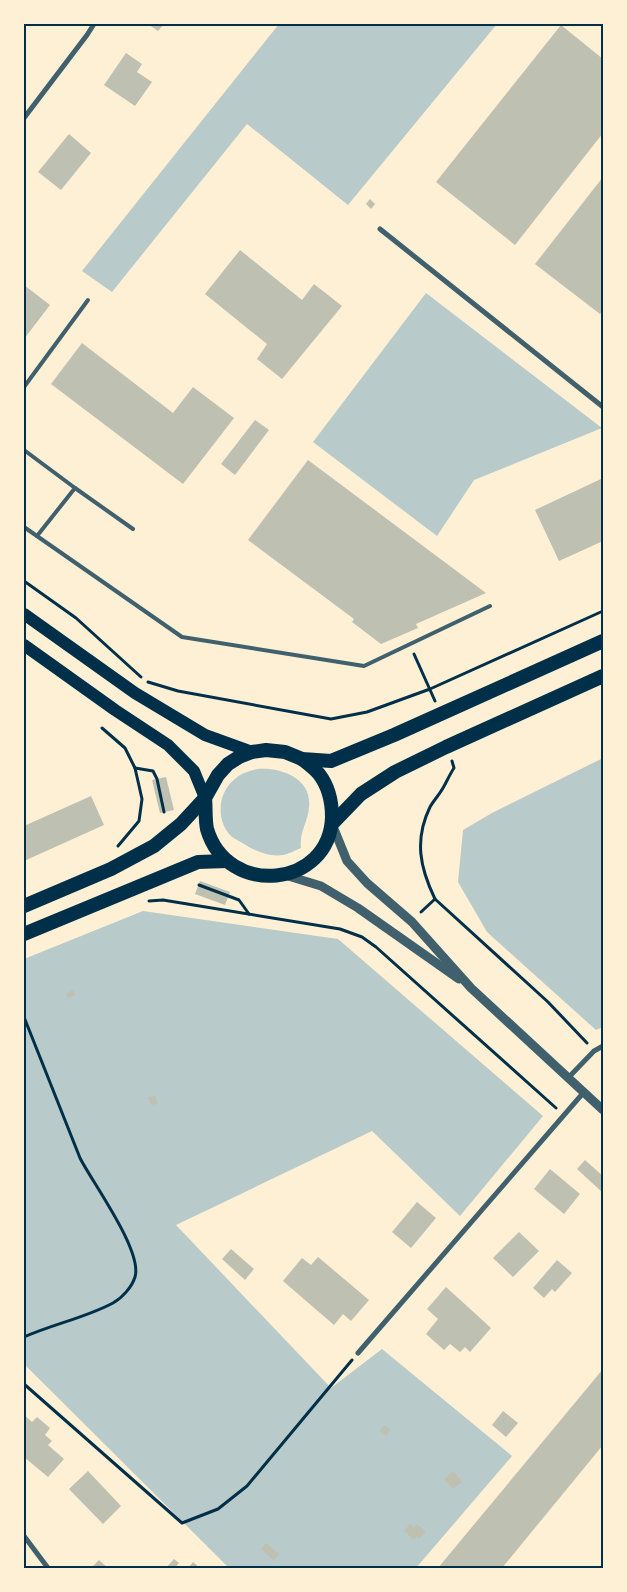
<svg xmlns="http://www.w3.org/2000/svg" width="627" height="1592" viewBox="0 0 627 1592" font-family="'PT Sans',sans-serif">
	<rect width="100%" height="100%" fill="#fdf0d5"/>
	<g fill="#b9caca">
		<polygon points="279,24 497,24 348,205 247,124 112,292 82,271"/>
		<polygon points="426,293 602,428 474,480 437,536 313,442"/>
		<polygon points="603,758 603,1027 596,1030 487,932 458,882 463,830 492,813"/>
		<path d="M257 769C281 767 312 778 309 807 308 823 299 831 301 848 296 850 289 854 283 855 269 857 255 851 244 844 240 841 234 839 231 836 215 820 218 791 236 778 242 773 250 771 257 769Z"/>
		<polygon points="143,911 338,939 543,1116 460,1216 372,1131 176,1225 331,1388 382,1349 512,1456 416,1568 229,1568 24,1364 24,959"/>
	</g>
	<g fill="#bec0b2">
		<polygon points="148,24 164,24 158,31"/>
		<polygon points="561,25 603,59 603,133 515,245 436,182"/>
		<polygon points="126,53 142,64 137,72 152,82 135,106 104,85"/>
		<polygon points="69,134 91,153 61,190 38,172"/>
		<polygon points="603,177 603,310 600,314 535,264"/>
		<polygon points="370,199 375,204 371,209 366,204"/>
		<polygon points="240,250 302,300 314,284 342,306 282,379 257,359 267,344 205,294"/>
		<polygon points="24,285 50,305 24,339"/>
		<polygon points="82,343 173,413 193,387 234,418 183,484 51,384"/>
		<polygon points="255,420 269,430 235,475 221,464"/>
		<polygon points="308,460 486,593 416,624 418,628 381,644 352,622 354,619 248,540"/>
		<polygon points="603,478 603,541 559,561 535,510"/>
		<polygon points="166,777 174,810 160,813 152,780"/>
		<polygon points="91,796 104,825 24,861 24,826"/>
		<polygon points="200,881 230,892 225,905 195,894"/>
		<polygon points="73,990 75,995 68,998 66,994"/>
		<polygon points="155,1095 158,1103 152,1105 148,1098"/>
		<polygon points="585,1160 603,1176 603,1193 577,1169"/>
		<polygon points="550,1169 580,1194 564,1214 534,1189"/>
		<polygon points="417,1202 436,1218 411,1248 392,1232"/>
		<polygon points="519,1232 539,1251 513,1277 493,1258"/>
		<polygon points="231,1249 254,1269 245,1280 222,1259"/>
		<polygon points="318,1257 369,1300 351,1321 343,1314 334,1325 283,1281 302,1258 311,1265"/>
		<polygon points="557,1260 572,1273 555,1292 552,1289 544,1298 533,1288"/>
		<polygon points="446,1287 491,1328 470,1352 465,1347 460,1352 450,1344 444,1350 426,1334 438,1319 427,1309"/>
		<polygon points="603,1369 603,1445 502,1568 438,1568"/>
		<polygon points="503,1411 518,1423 506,1437 492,1425"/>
		<polygon points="24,1415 32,1422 37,1417 50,1428 45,1435 52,1441 48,1445 64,1459 48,1477 24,1457"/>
		<polygon points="384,1425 391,1430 386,1436 380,1431"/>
		<polygon points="88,1471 121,1506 103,1524 69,1489"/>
		<polygon points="453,1471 462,1482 453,1489 444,1479"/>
		<polygon points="410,1524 414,1527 417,1524 426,1532 419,1539 417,1536 414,1540 404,1531"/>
		<polygon points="266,1543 279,1554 274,1561 261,1549"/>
		<polygon points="174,1559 179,1563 175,1568 166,1568"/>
		<polygon points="99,1560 108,1568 91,1568"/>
		<polygon points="193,1562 200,1568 188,1568"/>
	</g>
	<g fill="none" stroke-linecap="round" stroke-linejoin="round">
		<g stroke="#003049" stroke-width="3">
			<polyline points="24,581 76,618 141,677"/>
			<polyline points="414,654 435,701"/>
			<polyline points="148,682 178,691 331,719 367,712 430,689 603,611"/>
			<polyline points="102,728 125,748 135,768 142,799 139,821 118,846"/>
			<path d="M452 761 454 768C450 774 447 781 443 788 439 795 434 800 430 807 414 840 420 868 435 899L548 1002 587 1043"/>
			<polyline points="135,768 153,771 157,779 164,812"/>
			<polyline points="199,885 239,900 249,914"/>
			<polyline points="149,901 163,900 340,929 362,937 376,947 556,1108"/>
			<polyline points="421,912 435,899"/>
			<path d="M24 1017 80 1158C92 1182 143 1251 135 1277 132 1287 122 1298 113 1303 85 1318 53 1324 24 1337"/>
			<polyline points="24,1384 182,1523 218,1509 247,1486 352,1360"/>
		</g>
		<g stroke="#3f606c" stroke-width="4">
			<polyline points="24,387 88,300"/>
			<polyline points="24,450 75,488 37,536"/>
			<polyline points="75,488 133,529"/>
			<polyline points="24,527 182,637 364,666 490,606"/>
		</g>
		<g stroke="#3f606c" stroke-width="5">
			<polyline points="24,118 87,35 94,24"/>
			<polyline points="380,229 603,407"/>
			<polyline points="568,1078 594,1051 603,1046"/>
			<polyline points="358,1353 584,1092"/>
			<polyline points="24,1536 48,1568"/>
		</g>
		<g stroke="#3f606c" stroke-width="9">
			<polyline points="332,824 347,861 367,883 412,922 471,988 603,1110"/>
			<polyline points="285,875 321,886 358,908 459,979"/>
		</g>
		<g stroke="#003049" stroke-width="12">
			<polyline points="24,614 135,693 205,735 252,752"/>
			<polyline points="24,645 115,710 168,745 194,771 205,798"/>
		</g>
		<g stroke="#003049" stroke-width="14">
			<path d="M205 798C206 808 205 819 207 829 227 898 330 888 332 817 332 801 329 787 319 774 314 768 307 763 302 759"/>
			<polyline points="332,824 361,794 395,772 446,747 603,676"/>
			<polyline points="24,906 111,869 154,846 181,824 205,798 218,775 228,764 239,757 252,752 266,750 285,752 302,759 331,761 394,735 603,641"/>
			<polyline points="24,934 198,862 227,861"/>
		</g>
	</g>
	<rect width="627" height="1592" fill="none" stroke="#fdf0d5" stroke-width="50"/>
	<rect x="25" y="25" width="577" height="1542" fill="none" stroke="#003049" stroke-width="2"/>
</svg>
